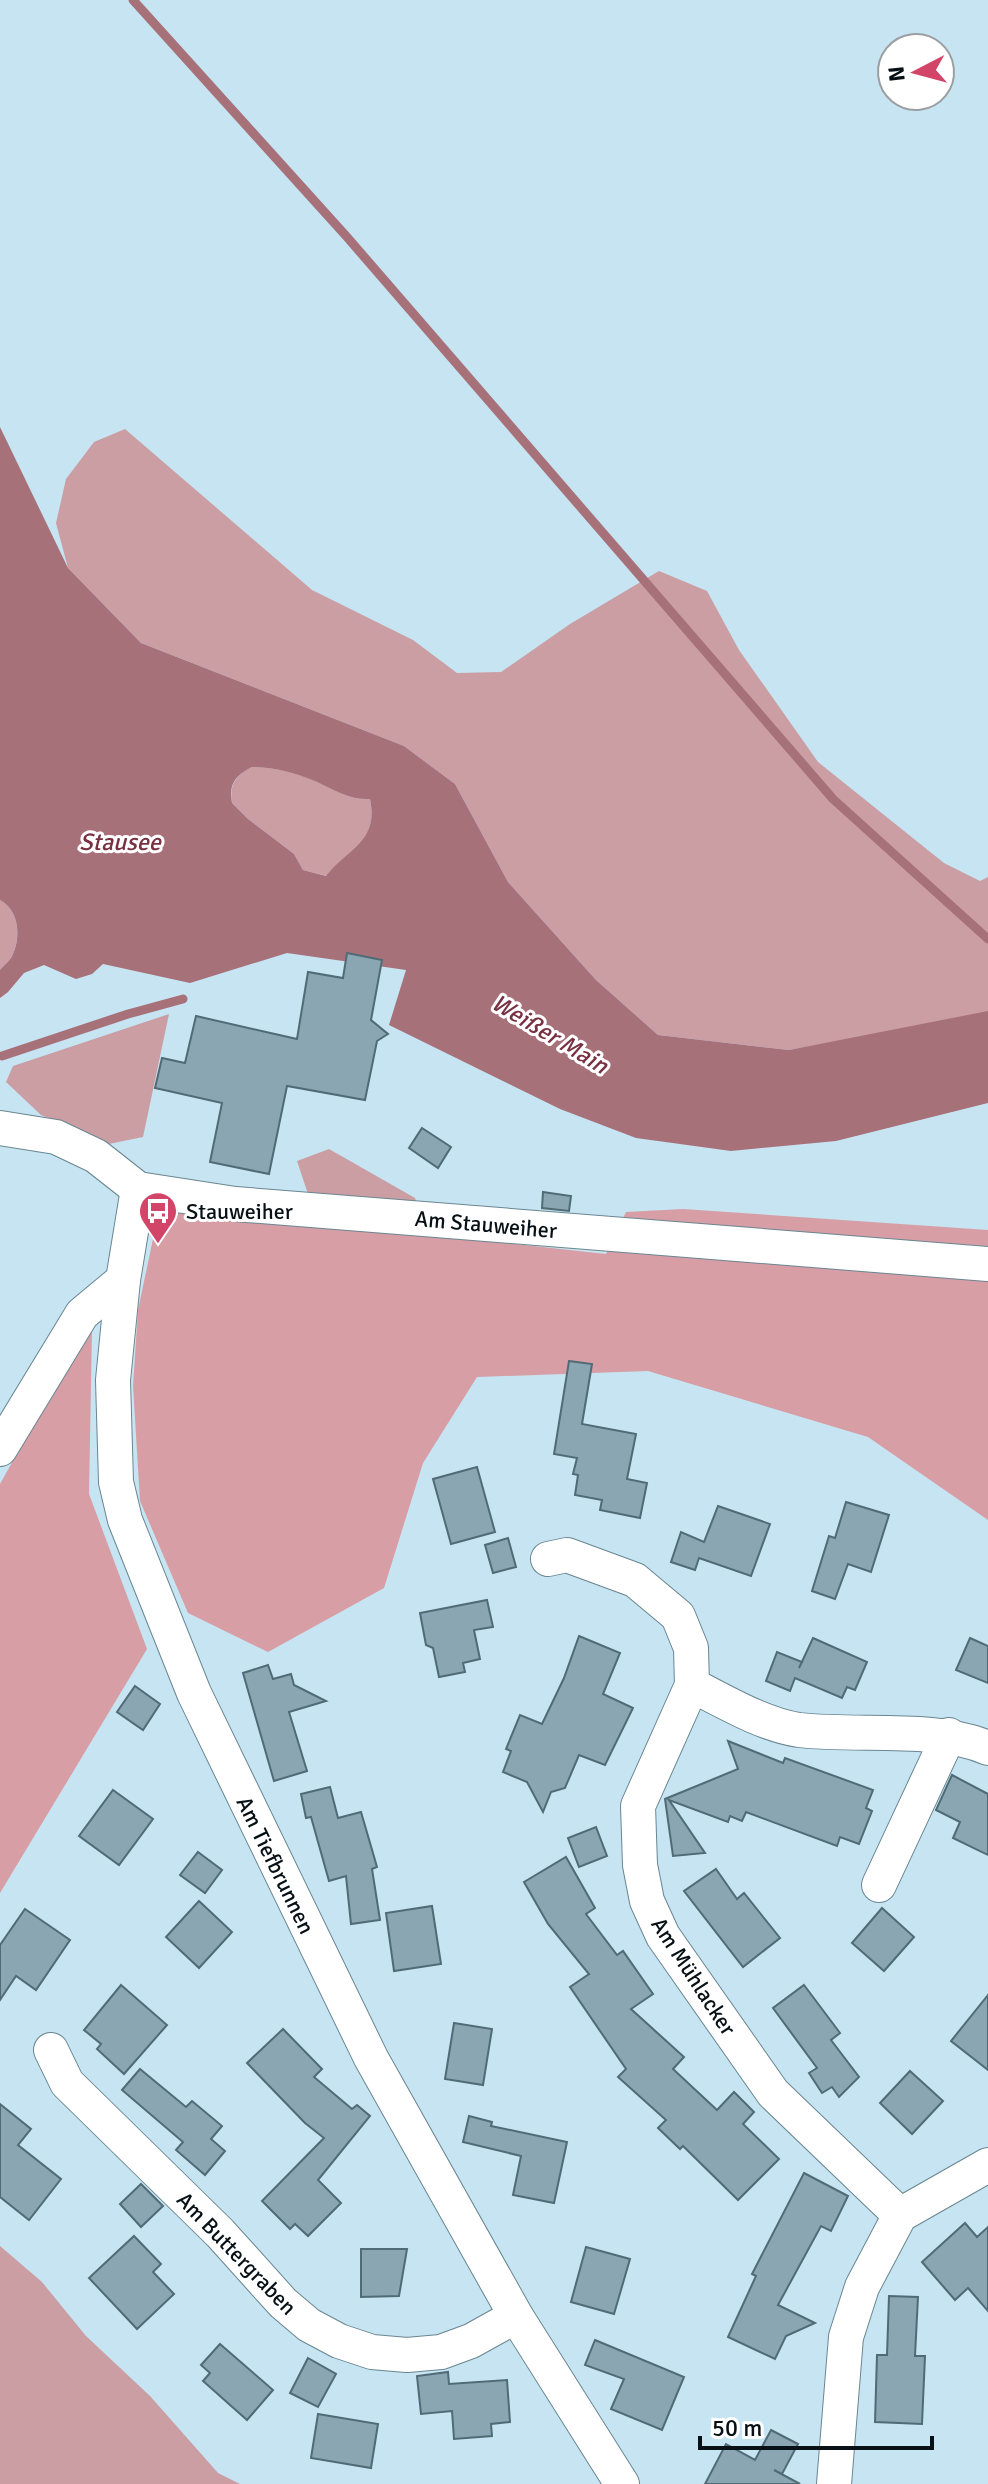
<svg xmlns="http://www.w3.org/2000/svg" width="988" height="2484" viewBox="0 0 988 2484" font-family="Signika,sans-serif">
	<rect width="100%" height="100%" fill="#c6e4f1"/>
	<g fill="#cb9ea4">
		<polygon points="125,429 312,590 413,640 457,673 501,672 570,624 659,571 707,591 739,650 818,762 944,863 980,881 988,877 988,1014 789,1050 658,1035 596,980 508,882 455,784 404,746 141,643 68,568 56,523 66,479 94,442"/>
		<path d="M252 767C274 767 296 773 316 781 335 790 348 800 370 799 379 842 349 848 327 876L303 870 294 854 248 819 232 803C229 784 236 775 252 767Z"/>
		<path d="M0 900C19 910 21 936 13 954 11 960 4 965 0 970Z"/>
		<polygon points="169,1014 143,1137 109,1144 41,1115 6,1082 13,1066"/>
		<polygon points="329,1149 415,1198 419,1208 308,1194 297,1161"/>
		<polygon points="0,2246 42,2282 86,2336 150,2396 218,2473 240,2484 0,2484"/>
	</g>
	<g fill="#d79ea6">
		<polygon points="161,1201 387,1230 606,1254 626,1212 683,1209 988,1230 988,1520 868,1437 648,1371 477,1377 423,1463 384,1588 268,1652 188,1613 140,1501 133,1386 138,1310"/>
		<polygon points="92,1329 89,1494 147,1649 0,1893 0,1484 33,1425"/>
	</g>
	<path fill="#a7717a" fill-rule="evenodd" d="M0 427 68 568 141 643 404 746 455 784 508 882 596 980 658 1035 789 1050 988 1011V1103L836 1141 731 1151 636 1138 560 1109 389 1025 406 970 287 953 190 983 103 964 92 974 76 979 44 965 24 973 8 992 0 998V970C4 965 11 960 13 954 21 936 19 910 0 900ZM252 767C274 767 295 773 315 781 335 790 348 800 370 799 379 842 348 848 326 876L303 870 294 854 248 819 232 803C228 784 236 775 252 767Z"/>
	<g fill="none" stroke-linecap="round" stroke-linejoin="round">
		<g stroke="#a7717a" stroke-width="9">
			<polyline points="133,0 347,237 833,799 988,939"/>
			<polyline points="2,1056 128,1014 183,999"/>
		</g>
	</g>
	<g fill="#89a6b2" stroke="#506b76" stroke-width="2">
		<polygon points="347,953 382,960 371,1020 388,1034 377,1041 365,1100 287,1086 269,1174 210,1162 222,1103 155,1088 162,1058 185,1063 196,1016 297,1039 308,972 343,978"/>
		<polygon points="422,1128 451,1147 438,1168 409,1148"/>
		<polygon points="543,1192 571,1196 569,1211 542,1208"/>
		<polygon points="569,1361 592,1364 582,1424 636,1434 627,1479 647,1483 640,1518 600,1510 602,1500 575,1495 578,1475 573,1474 577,1458 554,1454"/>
		<polygon points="477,1467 495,1532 451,1544 433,1479"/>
		<polygon points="846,1502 889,1515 871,1572 848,1564 835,1599 812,1591 829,1536 835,1538"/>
		<polygon points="718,1506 770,1524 751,1576 699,1558 695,1570 671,1562 681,1532 704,1542"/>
		<polygon points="508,1538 516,1567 493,1573 485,1545"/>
		<polygon points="487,1600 493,1627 474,1630 480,1659 463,1663 465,1672 439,1677 433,1648 426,1645 420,1613"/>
		<polygon points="579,1636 620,1653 603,1694 633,1708 605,1765 579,1755 565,1788 551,1792 543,1812 527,1782 503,1772 511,1751 506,1749 520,1715 542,1724 564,1678"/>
		<polygon points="813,1638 867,1662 855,1690 847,1687 842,1698 795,1678 790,1691 766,1681 777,1652 802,1662 799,1668"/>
		<polygon points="970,1638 988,1646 988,1683 956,1670"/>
		<polygon points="268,1665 273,1679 291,1674 294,1685 326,1701 289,1712 307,1771 274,1781 243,1673"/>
		<polygon points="135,1686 160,1704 143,1730 117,1712"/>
		<polygon points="728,1741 783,1763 785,1758 873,1790 866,1808 872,1811 859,1844 840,1837 837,1846 746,1812 742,1821 730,1816 728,1822 669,1800 705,1853 673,1856 665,1799 738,1769"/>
		<polygon points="952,1775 988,1794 988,1855 953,1838 960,1822 936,1810"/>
		<polygon points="330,1787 338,1818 361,1812 377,1867 372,1869 380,1920 351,1924 346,1876 329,1881 311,1817 306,1818 301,1794"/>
		<polygon points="113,1790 153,1819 119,1865 79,1836"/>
		<polygon points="596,1827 607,1856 579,1867 568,1838"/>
		<polygon points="198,1852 222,1870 205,1893 180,1875"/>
		<polygon points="566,1857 595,1908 586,1914 617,1955 623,1951 653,1994 631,2009 684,2057 673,2069 717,2110 734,2092 754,2112 743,2124 779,2159 738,2200 683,2146 680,2149 658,2128 666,2120 618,2077 626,2069 570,1987 589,1974 548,1924 524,1882"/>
		<polygon points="716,1869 737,1899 744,1893 780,1938 743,1967 684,1891"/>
		<polygon points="199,1901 232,1932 199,1968 166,1937"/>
		<polygon points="432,1906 441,1964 394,1971 386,1913"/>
		<polygon points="882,1908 914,1937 884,1971 852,1943"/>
		<polygon points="25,1909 70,1940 36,1990 16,1976 0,2000 0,1945"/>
		<polygon points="121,1985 167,2025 124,2074 97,2049 101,2044 84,2030"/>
		<polygon points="804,1985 840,2033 831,2040 859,2077 839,2097 832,2087 822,2093 809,2073 817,2068 773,2008"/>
		<polygon points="988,1995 988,2070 951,2041"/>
		<polygon points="454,2023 492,2029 483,2085 445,2079"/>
		<polygon points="283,2029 322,2069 314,2077 352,2109 357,2105 370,2116 318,2180 341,2203 308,2236 295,2224 290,2229 262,2201 324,2138 305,2123 247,2063"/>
		<polygon points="140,2069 186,2107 192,2101 222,2126 211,2139 225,2151 205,2175 176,2150 183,2142 122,2090"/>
		<polygon points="910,2071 943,2101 912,2134 880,2103"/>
		<polygon points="0,2104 31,2129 18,2145 61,2179 29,2220 0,2197"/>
		<polygon points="469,2116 492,2122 491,2126 567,2142 554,2203 513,2195 521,2156 463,2142"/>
		<polygon points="804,2173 848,2196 831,2231 821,2226 778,2305 815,2323 786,2336 775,2359 728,2337 756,2276 752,2274"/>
		<polygon points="141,2184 163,2206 141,2227 120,2204"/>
		<polygon points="965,2223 977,2237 988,2227 988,2311 968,2288 955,2300 922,2262"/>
		<polygon points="134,2236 161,2264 153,2272 174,2294 137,2329 89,2278"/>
		<polygon points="586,2247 630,2259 614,2314 571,2302"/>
		<polygon points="361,2249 407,2249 399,2296 361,2297"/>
		<polygon points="889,2296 918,2297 915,2356 925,2356 922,2424 875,2422 877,2355 887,2355"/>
		<polygon points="595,2340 684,2377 662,2430 611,2409 624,2379 585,2365"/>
		<polygon points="220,2344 273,2390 247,2420 203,2381 210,2373 201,2365"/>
		<polygon points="308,2358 336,2374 318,2407 290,2393"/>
		<polygon points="448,2372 449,2384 507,2380 510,2422 491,2424 492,2436 454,2439 452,2411 421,2414 417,2376"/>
		<polygon points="318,2414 378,2424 371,2468 311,2458"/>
		<polygon points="771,2430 798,2444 782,2474 774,2470 800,2484 705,2484 726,2444 755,2460"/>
	</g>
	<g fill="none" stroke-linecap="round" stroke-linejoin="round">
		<defs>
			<g id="minor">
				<polyline points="0,1128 56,1137 96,1156 138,1189 235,1204 988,1264"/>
				<polyline points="138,1189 123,1280 113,1380 116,1482 125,1520 194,1693 371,2058 516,2316 622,2484"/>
				<polyline points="0,1449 82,1314 123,1280"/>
				<polyline points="548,1559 567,1555 635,1580 678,1616 691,1648 692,1685 638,1806 640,1865 647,1901 663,1936 773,2093 900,2215"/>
				<path d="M692 1685C723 1701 764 1725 799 1730 858 1737 936 1725 988 1748"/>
				<polyline points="879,1885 949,1735"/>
				<polyline points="51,2050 67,2083 220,2233 283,2303 309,2325 339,2341 372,2352 407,2355 441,2352 471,2341 516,2316"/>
				<polyline points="834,2484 846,2337 862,2287 900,2215 988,2165"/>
			</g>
		</defs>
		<use href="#minor" stroke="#698691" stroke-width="36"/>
		<use href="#minor" stroke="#fff" stroke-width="34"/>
	</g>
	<defs>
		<symbol id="bus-pin" viewBox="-11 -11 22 30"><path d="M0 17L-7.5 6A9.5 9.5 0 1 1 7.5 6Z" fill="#d34469" stroke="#fff"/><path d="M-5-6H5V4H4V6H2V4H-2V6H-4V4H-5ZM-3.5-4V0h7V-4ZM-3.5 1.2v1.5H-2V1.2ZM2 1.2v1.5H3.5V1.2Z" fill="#fff"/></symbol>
	</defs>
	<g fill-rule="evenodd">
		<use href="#bus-pin" x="136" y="1189" width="44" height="60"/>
	</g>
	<g text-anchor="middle" stroke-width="6" stroke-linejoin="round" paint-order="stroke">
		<g font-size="22" fill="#061015" stroke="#fff" text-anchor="start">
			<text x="186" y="1219">Stauweiher</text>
		</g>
		<g font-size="22" fill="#061015" stroke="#fff">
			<text transform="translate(486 1224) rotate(5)" y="8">Am Stauweiher</text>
			<text transform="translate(276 1865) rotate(64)" y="8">Am Tiefbrunnen</text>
			<text transform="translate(694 1976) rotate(57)" y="8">Am Mühlacker</text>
			<text transform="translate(237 2253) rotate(46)" y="8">Am Buttergraben</text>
		</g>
		<g font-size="24" font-style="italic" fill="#773140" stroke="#fff">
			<text x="120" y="850">Stausee</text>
			<text transform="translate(550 1034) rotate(31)" y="8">Weißer Main</text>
		</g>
	</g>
	<g transform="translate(916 72) rotate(264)"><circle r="38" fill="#ffffff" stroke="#9b9fa1" stroke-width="2"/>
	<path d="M0-6L14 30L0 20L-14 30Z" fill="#d34469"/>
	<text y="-12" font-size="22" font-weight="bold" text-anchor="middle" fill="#061015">N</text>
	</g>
	<path d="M700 2436v12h232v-12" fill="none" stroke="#061015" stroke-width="4"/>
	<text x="712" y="2436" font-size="24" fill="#061015" stroke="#ffffff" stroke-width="6" paint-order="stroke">50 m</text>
</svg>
